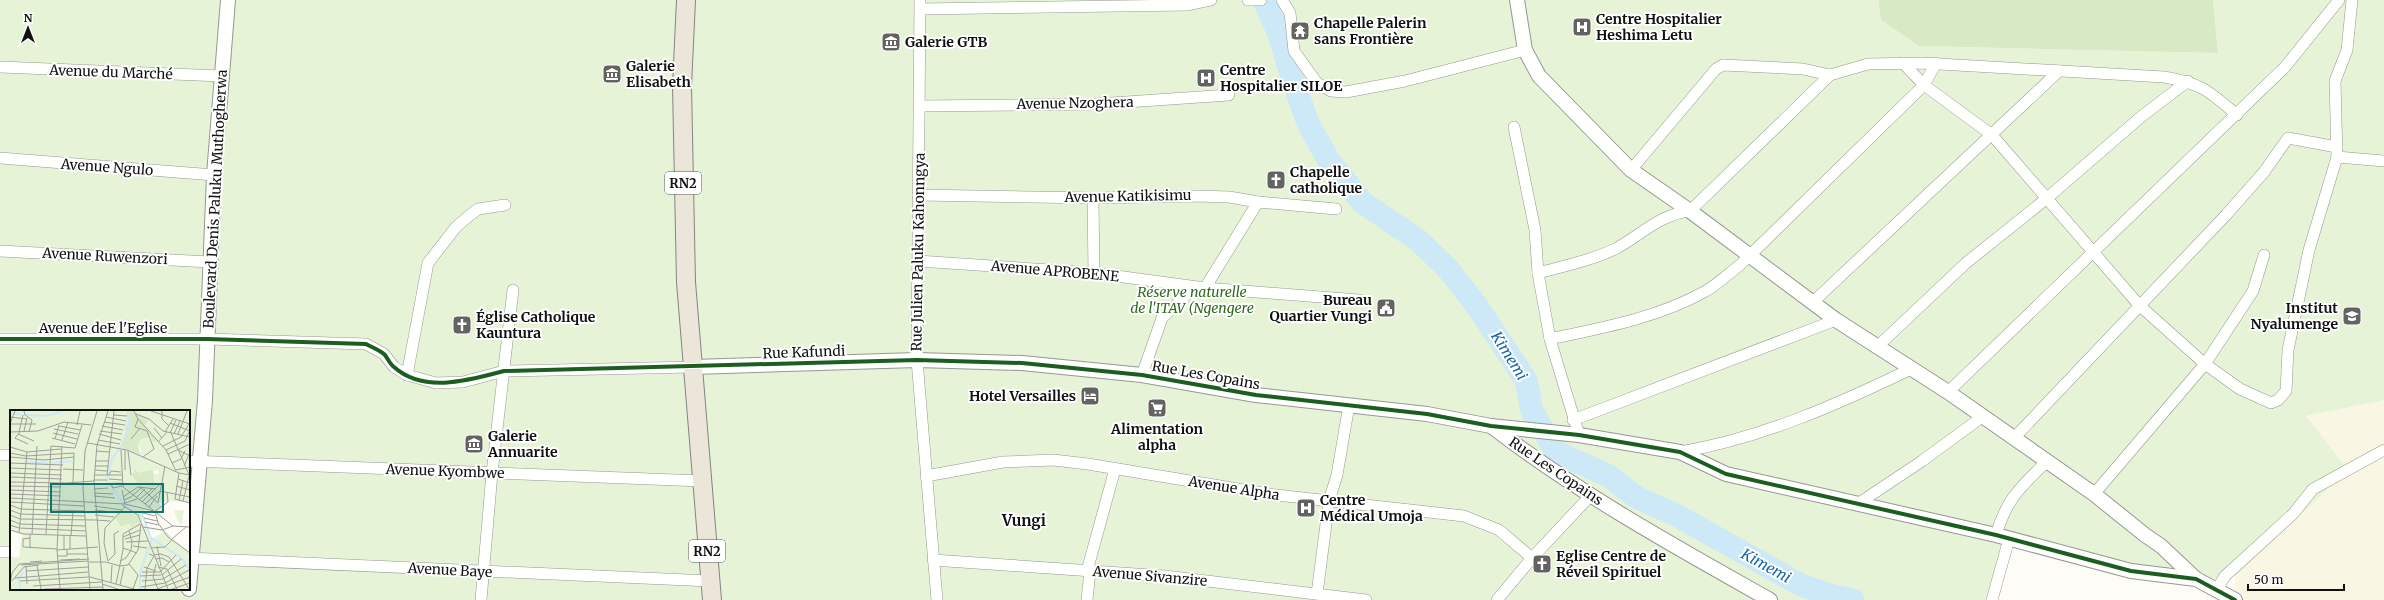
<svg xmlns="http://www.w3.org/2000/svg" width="2384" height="600" viewBox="0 0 2384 600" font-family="Merriweather,serif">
	<rect width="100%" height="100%" fill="#fdfcf7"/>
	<polygon fill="#f9f7e4" points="2384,400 2384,600 2233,600 2236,574 2300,517 2306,416"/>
	<path fill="#e7f3d7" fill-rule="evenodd" d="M0 0H1878L1881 20 1920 46 2218 53 2213 0H2384V400L2306 416 2348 470 2235 576 2214 579 2127 563 2008 531 1990 600H0ZM11 411H189V589H11Z"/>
	<polygon fill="#d8eac5" points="1878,0 2213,0 2218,53 1919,46 1881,20"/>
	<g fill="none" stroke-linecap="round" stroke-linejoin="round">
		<polyline stroke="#cde8f7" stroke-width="23" points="1264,0 1279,34 1292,78 1308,123 1329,161 1363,203 1418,240 1448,269 1477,306 1526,380 1532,411 1556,452 1609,476 1636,497 1676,515 1801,585 1830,595 1853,600"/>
		<defs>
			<g id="minor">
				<polyline points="920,0 917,360 937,600"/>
				<polyline points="1248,0 1261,0"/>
				<polyline points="1282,0 1290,13 1294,51 1317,83 1331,91 1346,92 1405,81 1525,50"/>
				<polyline points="921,9 1188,5 1211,0"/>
				<polyline points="1903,63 1924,85 1992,135 2139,305 2205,364 2240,389 2271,403 2278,400 2286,391 2288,350 2309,250 2337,157 2335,81 2347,50 2352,0"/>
				<polyline points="0,67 222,76"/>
				<polyline points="920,106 1097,104 1229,95"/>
				<polyline points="1514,127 1535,230 1538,273 1550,339 1579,435"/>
				<polyline points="2337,157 2384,161"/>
				<polyline points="0,158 214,175"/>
				<polyline points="1631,170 1716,69 1723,65 1803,69 1830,75"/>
				<polyline points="918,195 1093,198 1196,196 1229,197 1258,202 1336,209"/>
				<polyline points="1093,198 1094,273"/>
				<polyline points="0,251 210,262"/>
				<polyline points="918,261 1094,273 1205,288 1359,300"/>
				<path d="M1538 273C1564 266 1593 260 1617 248 1642 234 1661 214 1690 211L1830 75 1868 64 1922 63 2164 77C2201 83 2209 91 2237 115"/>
				<polyline points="1205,288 1258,202"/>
				<polyline points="1813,302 2059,71"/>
				<polyline points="0,339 207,339 366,344 384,354 394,367 407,375 436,383 463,382 504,371 693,367"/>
				<path d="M1550 339C1602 328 1657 318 1704 292 1717 285 1728 274 1740 265L1924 85 1936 63"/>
				<polyline points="1877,347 1966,263 2046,199 2142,116 2188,81"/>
				<polyline points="407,375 428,263 456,227 470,215 478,209 505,205"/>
				<polyline points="1142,375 1162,318 1195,287"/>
				<polyline points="1948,392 2285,67 2339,0"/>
				<polyline points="1573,420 1836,320"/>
				<polyline points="2013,439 2226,215 2264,172 2288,138 2337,147"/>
				<path d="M1680 452C1762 438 1836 405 1911 369"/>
				<polyline points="0,455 11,455"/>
				<polyline points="189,461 702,481"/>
				<polyline points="926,476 1003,462 1053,460 1088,464 1268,494 1464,516 1499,530 1532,558"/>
				<polyline points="2094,494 2205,364 2253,291 2264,255"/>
				<polyline points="1859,503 1922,461 1982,417"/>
				<path d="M1996 535C2007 498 2020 488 2046 462"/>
				<polyline points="0,552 11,552"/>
				<polyline points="189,558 710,581"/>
				<polyline points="933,560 1165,576 1366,600"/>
				<polyline points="1087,571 1115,469"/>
				<polyline points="2217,589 2225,576 2293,514 2313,489 2384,450"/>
				<polyline points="1317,594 1329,501 1337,475 1349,405"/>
				<polyline points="481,600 492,473 513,290"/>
				<polyline points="1087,600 1090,571"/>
				<polyline points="1497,600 1532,558 1591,495"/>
				<polyline points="1992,600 2009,539"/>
			</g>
			<g id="tertiary">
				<polyline points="1517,0 1525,50 1539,76 1631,170 1690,211 1836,320 1948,392 2094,494 2145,535 2161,546 2196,579"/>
				<polyline points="693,367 917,360 1022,363 1142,375 1256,395 1427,414 1491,426 1579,435 1680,452 1726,474 1996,535 2131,571 2196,579 2235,600"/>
				<path d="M1491 426C1578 493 1674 546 1770 600"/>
				<polyline points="189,589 205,400 214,175 228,0"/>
			</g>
			<polyline id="trunk" points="686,0 682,86 686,282 712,600"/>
		</defs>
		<use href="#minor" stroke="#979795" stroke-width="12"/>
		<use href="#tertiary" stroke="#979795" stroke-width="16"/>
		<use href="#trunk" stroke="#858482" stroke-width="20"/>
		<use href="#minor" stroke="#fffffe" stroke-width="11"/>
		<use href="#tertiary" stroke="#fffffe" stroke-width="14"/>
		<use href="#trunk" stroke="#ece5da" stroke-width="18"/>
		<defs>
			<path id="cycleway" d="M0 339H207L366 344C371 347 380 350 385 355 388 359 390 364 394 367 424 394 470 380 504 371L917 360 1022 363 1142 375 1256 395 1427 414 1491 426 1579 435 1680 452 1726 474 1996 535 2131 571 2196 579 2235 600"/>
		</defs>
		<use href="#cycleway" stroke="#fff" stroke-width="6"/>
		<use href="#cycleway" stroke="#1b5e20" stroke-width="4"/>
	</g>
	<defs>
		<symbol id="hospital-square" viewBox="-11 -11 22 22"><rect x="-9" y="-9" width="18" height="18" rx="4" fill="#646362" stroke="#fff"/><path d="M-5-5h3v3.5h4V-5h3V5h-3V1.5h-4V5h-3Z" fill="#fff"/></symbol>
		<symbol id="temple-square" viewBox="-11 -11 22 22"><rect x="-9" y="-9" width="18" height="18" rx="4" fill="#646362" stroke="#fff"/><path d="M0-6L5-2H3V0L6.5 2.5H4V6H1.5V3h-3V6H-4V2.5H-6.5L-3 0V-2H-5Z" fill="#fff"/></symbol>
		<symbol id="museum-square" viewBox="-11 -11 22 22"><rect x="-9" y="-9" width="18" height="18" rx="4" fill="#646362" stroke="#fff"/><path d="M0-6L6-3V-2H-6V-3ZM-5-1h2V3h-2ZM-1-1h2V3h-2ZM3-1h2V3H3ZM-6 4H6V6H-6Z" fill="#fff"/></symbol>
		<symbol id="church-square" viewBox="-11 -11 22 22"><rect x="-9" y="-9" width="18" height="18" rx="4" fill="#646362" stroke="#fff"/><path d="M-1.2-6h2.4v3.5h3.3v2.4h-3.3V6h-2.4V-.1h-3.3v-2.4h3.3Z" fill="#fff"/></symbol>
		<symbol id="civic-square" viewBox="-11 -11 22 22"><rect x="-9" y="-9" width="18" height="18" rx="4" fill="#646362" stroke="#fff"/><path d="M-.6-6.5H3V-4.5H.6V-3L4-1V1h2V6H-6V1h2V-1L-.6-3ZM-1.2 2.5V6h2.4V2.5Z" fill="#fff"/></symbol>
		<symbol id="school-square" viewBox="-11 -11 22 22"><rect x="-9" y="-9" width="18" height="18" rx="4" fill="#646362" stroke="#fff"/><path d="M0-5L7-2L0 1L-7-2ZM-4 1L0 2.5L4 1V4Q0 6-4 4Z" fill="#fff"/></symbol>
		<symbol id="hotel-square" viewBox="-11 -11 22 22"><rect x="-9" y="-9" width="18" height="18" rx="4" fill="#646362" stroke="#fff"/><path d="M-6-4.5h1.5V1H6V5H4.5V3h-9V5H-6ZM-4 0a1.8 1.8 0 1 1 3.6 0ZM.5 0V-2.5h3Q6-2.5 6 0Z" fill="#fff"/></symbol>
		<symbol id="supermarket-square" viewBox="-11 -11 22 22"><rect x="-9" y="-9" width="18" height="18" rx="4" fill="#646362" stroke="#fff"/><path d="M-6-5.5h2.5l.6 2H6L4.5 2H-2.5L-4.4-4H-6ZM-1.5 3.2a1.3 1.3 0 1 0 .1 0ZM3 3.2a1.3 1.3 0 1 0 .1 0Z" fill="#fff"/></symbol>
	</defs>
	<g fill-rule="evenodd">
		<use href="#hospital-square" x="1571" y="16" width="22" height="22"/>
		<use href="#temple-square" x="1289" y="20" width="22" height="22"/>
		<use href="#museum-square" x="880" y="31" width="22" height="22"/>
		<use href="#museum-square" x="601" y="63" width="22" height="22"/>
		<use href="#hospital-square" x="1195" y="67" width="22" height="22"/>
		<use href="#church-square" x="1265" y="169" width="22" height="22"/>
		<use href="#civic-square" x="1375" y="297" width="22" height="22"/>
		<use href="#school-square" x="2341" y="305" width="22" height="22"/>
		<use href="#church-square" x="451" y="314" width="22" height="22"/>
		<use href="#hotel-square" x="1079" y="385" width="22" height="22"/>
		<use href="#supermarket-square" x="1146" y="397" width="22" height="22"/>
		<use href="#museum-square" x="463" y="433" width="22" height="22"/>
		<use href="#hospital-square" x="1295" y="497" width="22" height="22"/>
		<use href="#church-square" x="1531" y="553" width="22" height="22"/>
	</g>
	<g text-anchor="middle" stroke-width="4" stroke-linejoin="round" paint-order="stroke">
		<g fill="#fff" stroke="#585858" stroke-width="1">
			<rect x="665" y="172" width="36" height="22" rx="3"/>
			<rect x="689" y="540" width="36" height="22" rx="3"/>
		</g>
		<g font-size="13" font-weight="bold" fill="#111">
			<text x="683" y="188">RN2</text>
			<text x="707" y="556">RN2</text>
		</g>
		<g font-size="14" font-weight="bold" fill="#111" stroke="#fff" text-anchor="start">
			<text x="1596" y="24">Centre Hospitalier<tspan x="1596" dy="16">Heshima Letu</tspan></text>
			<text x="1314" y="28">Chapelle Palerin<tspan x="1314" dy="16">sans Frontière</tspan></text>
			<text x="905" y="47">Galerie GTB</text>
			<text x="626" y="71">Galerie<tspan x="626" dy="16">Elisabeth</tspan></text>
			<text x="1220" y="75">Centre<tspan x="1220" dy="16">Hospitalier SILOE</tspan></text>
			<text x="1290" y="177">Chapelle<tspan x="1290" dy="16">catholique</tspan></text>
			<text x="1372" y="305" text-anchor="end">Bureau<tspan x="1372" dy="16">Quartier Vungi</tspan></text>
			<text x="2338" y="313" text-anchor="end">Institut<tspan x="2338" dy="16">Nyalumenge</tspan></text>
			<text x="476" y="322">Église Catholique<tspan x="476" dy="16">Kauntura</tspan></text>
			<text x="1076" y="401" text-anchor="end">Hotel Versailles</text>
			<text x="1157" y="434" text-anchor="middle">Alimentation<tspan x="1157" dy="16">alpha</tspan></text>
			<text x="488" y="441">Galerie<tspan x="488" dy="16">Annuarite</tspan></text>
			<text x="1320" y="505">Centre<tspan x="1320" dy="16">Médical Umoja</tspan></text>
			<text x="1556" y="561">Eglise Centre de<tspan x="1556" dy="16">Réveil Spirituel</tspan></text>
		</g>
		<g font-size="14" fill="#111" stroke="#fff">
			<text transform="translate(111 72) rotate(2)" y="5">Avenue du Marché</text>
			<text transform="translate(1075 103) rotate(-1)" y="5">Avenue Nzoghera</text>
			<text transform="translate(107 167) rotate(4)" y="5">Avenue Ngulo</text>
			<text transform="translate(1128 196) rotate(-1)" y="5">Avenue Katikisimu</text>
			<text transform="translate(215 199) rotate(-87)" y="5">Boulevard Denis Paluku Muthogherwa</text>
			<text transform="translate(918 252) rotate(-89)" y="5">Rue Julien Paluku Kahonngya</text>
			<text transform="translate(105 256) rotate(3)" y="5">Avenue Ruwenzori</text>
			<text transform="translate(1055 271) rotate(5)" y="5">Avenue APROBENE</text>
			<text x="103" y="333">Avenue deE l'Eglise</text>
			<text transform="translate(804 352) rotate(-2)" y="5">Rue Kafundi</text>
			<text transform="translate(1206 375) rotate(10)" y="5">Rue Les Copains</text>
			<text transform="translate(445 471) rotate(2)" y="5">Avenue Kyombwe</text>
			<text transform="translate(1556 471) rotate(34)" y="5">Rue Les Copains</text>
			<text transform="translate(1234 488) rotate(9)" y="5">Avenue Alpha</text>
			<text transform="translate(450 570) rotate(3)" y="5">Avenue Baye</text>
			<text transform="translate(1150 576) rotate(5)" y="5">Avenue Sivanzire</text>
		</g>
		<g font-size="14" font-style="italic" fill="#2f6b1f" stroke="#fff">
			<text x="1192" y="297">Réserve naturelle<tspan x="1192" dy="16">de l'ITAV (Ngengere</tspan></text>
		</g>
		<g font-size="15" font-style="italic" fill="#1768a6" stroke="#fff">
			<text transform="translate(1509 356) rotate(58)" y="5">Kimemi</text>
			<text transform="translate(1766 566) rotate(29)" y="5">Kimemi</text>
		</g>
		<g font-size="15" font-weight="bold" fill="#111" stroke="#fff">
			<text x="1024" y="526">Vungi</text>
		</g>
	</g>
	<g transform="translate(10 410)">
		<rect width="180" height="180" fill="#fdfcf7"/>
		<path d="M0 1H118L119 11 112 38 132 42 128 34 130 29 141 27 147 32 124 1H180V93L161 91 149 93 151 96 146 101 135 99 131 113 134 114 139 126 144 128 155 121 180 143V179H0V142L1 147H9L12 125 0 120ZM122 60 130 65V62L148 60 149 64H144L145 76 124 68ZM122 103 126 104 127 112 122 115 110 114 108 109ZM174 100 172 114 169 113 164 101Z" fill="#e7f3d7" fill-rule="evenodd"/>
		<path d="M118 1H124L126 4 139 10 135 15 148 32 143 31 141 27 131 29 128 34 130 44 112 38 116 21 115 18 119 11ZM125 59 130 65V62L143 60 145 76 129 75 122 65ZM112 102 126 104 131 113H126L122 118 120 114 111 116 105 107Z" fill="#d8eac5"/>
		<path fill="none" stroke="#cde8f7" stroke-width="2" d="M117 1 119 15 112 35 102 49 97 70 114 95 133 107 141 128 170 147 180 159M1 3 13 5M16 5 36 6 53 1M16 52 38 53M42 53 62 51M10 179 9 169 13 162M130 179V163L142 129"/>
		<path fill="none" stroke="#9f9e9b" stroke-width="1" d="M14 1 15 5 22 10 19 22M124 1 128 9 156 40 166 61M141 1 180 14M152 1V9L159 16M126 4 139 9 153 21 180 27M104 5 117 6M0 7 17 9M96 7 116 11M128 9 125 17 137 21 144 39 133 47M94 12 115 15M160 13 180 21M0 14H26M0 14 5 1M67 15 70 1M49 16 70 20M92 16 113 20M144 18 152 28M44 19 68 24M14 21 17 8M90 21 112 24M0 22 28 21 54 12 81 15M9 22 13 5M10 22 5 28 18 34M155 22 163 9M43 23 67 29M160 23 166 10M161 23 180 67M8 24 24 31M89 24 111 30M164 24 170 11M168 24 177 1M42 28 65 34M45 29 49 15M121 29 130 18M52 30 58 12M88 30 110 34M148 32 157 22M78 33 117 40 169 63 180 65M153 36 171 27 179 14M0 37 17 42 51 39M65 38 72 15M111 40 113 77 143 100M115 40V60M156 40 175 31 180 20M168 40 180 46M86 41 99 42M118 41 121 65M0 43 16 46 64 43M158 44 180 34M0 47 34 50 64 47M85 51H98M0 53 53 55M162 53 171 49 175 41M85 56H98M174 56 180 42M0 58 52 60M53 59 73 60M85 60 97 61M166 60 180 57M0 63 52 65M169 63 165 89 180 93M85 65H112M97 65 104 1M99 65 101 61 111 62M0 67 52 69M99 69 112 70M168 69 180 73M84 70H97M0 72 56 73 84 71M63 72 64 43M84 74 112 73M101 74 103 78 112 76M0 76 51 77M166 76 180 80M130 77 148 93 155 56M84 79 98 78M0 80 51 82M112 80 115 94M150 81 180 87M84 83 103 84M0 84 51 86M84 86 105 88M113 87 128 77 146 79M0 88 115 94 144 101 163 116 180 117M126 88 135 79M114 90 121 87 132 77M129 90 143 78M169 90 173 71M173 91 179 66M0 92 74 96M132 92 151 73M115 93 127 89M135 94 150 81M0 95 11 99 74 101M112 95 128 105 158 179M84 96 112 100M139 97 147 86M0 100 10 104 75 106M85 100 110 103M145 101 148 113 158 127 180 143M145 101 158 92 157 82M129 102 145 106M0 105 10 109 86 110M85 105 104 107M134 108 147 111M0 110 10 114 75 116M86 110 100 111M135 112 149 115M0 115 9 118 76 121M133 117 152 120 163 116M0 120 14 124 76 126M9 123 17 42M22 124 27 36M36 124 41 36 65 38M54 125V140M60 125V139M61 125 63 101M113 127 130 120M20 128 13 129V137L47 139M115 129 130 125M162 129 176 117M116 132 138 131M123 136 137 138M147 136 151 156M20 138V124M113 138 127 143M141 138 155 137 162 130M47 140 88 137M57 144H78M144 145 151 144 159 147 179 179M47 146H57V139M145 149 152 148 159 152M50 150 70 149M98 151 94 133 95 118 115 97M98 151 105 144 104 124 109 121M110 151 116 148 121 140 122 132 119 121M20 152 32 151M79 152H96L110 156 118 155 128 140 131 114M119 154 128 165 123 179M146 154 143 167 148 179M11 155 78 151M27 155 31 179M16 156 17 174M134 157 146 161M148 157 157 159 167 179M16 161 78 157M132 162H150L166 145M152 165 171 149M130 166 151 165M80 167 124 179M5 168 78 162M2 171 14 157 29 155M10 171 79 167M132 171 153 169 176 155M101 172 102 155M0 174 2 163 9 154 79 149M92 174 108 179M106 174 113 140V124L130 114M110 175 114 157M23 176 92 172M131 177 155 173 179 160M34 179 93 177M50 179 47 140 52 36M80 179 73 78 75 41 87 1M93 179 84 71 87 35 98 1M135 179 137 158 144 146 139 144M147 179 180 167M162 179 180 173"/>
		<path fill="#0f766e" fill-opacity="0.15" stroke="#0f766e" stroke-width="2" d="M41 74H153V102H41Z"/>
		<rect width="180" height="180" fill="none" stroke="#111" stroke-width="2"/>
	</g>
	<g transform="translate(28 28)" stroke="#ffffff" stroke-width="3" paint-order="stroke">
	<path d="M0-3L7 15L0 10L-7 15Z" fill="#111111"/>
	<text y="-6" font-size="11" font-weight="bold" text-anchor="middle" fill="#111111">N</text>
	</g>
	<path d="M2248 584v6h96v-6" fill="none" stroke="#111111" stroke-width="2"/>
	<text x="2254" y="584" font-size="12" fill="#111111" stroke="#ffffff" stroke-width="3" paint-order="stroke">50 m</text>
</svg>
